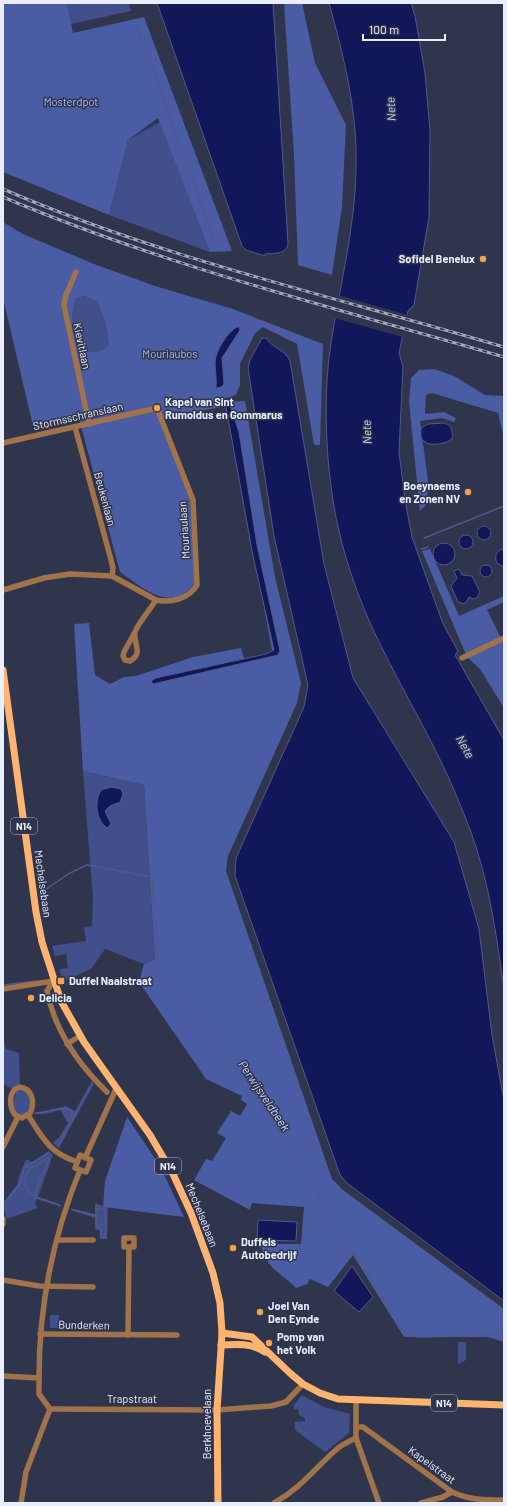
<svg xmlns="http://www.w3.org/2000/svg" width="507" height="1506" viewBox="0 0 507 1506" font-family="Barlow,sans-serif">
	<rect width="100%" height="100%" fill="#2e354d"/>
	<g fill="#414f8b">
		<polygon points="67,3 129,3 131,11 71,24"/>
		<polygon points="160,122 210,252 109,215 128,140"/>
		<path d="M85 296 97 300 105 322 109 344C98 354 92 354 78 348 71 328 70 318 76 298Z"/>
		<polygon points="83,771 144,785 155,961 144,964 105,949 91,969 63,981 59,969 68,968 66,954 55,956 52,946 86,941 84,927 92,926 93,899"/>
		<polygon points="3,1037 6,1049 19,1053 20,1084 12,1089 3,1084"/>
		<polygon points="92,1081 94,1084 59,1148 53,1143 60,1136 68,1123 60,1110 45,1114 33,1114 66,1106 75,1111"/>
		<path d="M20 1089 27 1092C31 1100 31 1106 26 1114L20 1115 16 1113 13 1104 16 1092Z"/>
		<path d="M49 1151 53 1155 38 1197 62 1205 61 1207 37 1199 35 1203 38 1208 7 1219C0 1201 8 1198 18 1183V1179L26 1159 32 1162Z"/>
		<polygon points="95,1203 108,1208 107,1239 100,1239 100,1230 95,1230 95,1218 71,1210 71,1208 95,1214"/>
		<rect x="50" y="1315" width="9" height="13"/>
		<polygon points="458,1342 466,1342 466,1360 458,1364"/>
		<polygon points="302,1395 324,1407 350,1414 349,1433 325,1452 295,1430 295,1422 305,1421 305,1418 299,1415 298,1409 294,1409 294,1405"/>
	</g>
	<g fill="#4a5ca4" fill-rule="evenodd">
		<polygon points="3,3 67,3 73,33 144,17 232,251 210,252 158,118 128,140 109,215 3,172"/>
		<polygon points="284,3 302,3 315,63 346,125 342,207 332,275 298,265 294,156"/>
		<path d="M3 222 23 234 94 264 155 286 233 309 323 344 320 445H314L297 344 263 327 255 333 240 364V385L236 395 221 400 222 407 159 418 190 498 195 584C170 614 143 588 120 572L78 415 33 426 3 298ZM85 296 97 301 105 322 109 344C98 354 92 354 78 348 71 328 70 318 76 298Z"/>
		<polygon points="434,369 454,376 485,395 504,396 504,439 498,413 432,393 426,395 425,414 444,412 456,418 454,422 442,418 420,421 428,481 427,504 420,511 409,402 411,378 419,370"/>
		<path d="M245 401 275 577 301 683 297 703 228 856 226 871 332 1179 343 1190 504 1309V1342L488 1337H404L353 1255 328 1287 310 1279 307 1284 296 1288C281 1272 264 1268 261 1244H301L304 1207 252 1203 250 1210 194 1180 206 1159 212 1161 226 1138 217 1133 231 1111 240 1116 247 1104 241 1100 242 1096 206 1079 139 982 144 964 155 960 144 785 83 771 74 624 89 623 95 675 110 684 124 677 136 676 193 657 241 648 245 661 273 656 226 402Z"/>
		<polygon points="430,549 459,616 504,596 504,602 487,610 502,640 504,640 504,708 480,669 467,657 422,551"/>
		<polygon points="127,1117 160,1166 184,1217 103,1207 105,1181"/>
	</g>
	<g fill="#12175a" stroke="#53588c">
		<path d="M157 3H273L288 243C287 255 273 253 265 254V256L246 250 242 246Z"/>
		<path d="M329 3H411L415 16 425 73 430 131 429 217 414 305 408 311 399 353 403 367 399 452 405 500 412 537 443 624 458 651 455 655 504 740V989C497 941 491 893 476 847 470 828 462 809 454 790 434 743 407 698 384 652 358 601 338 544 331 486 325 443 324 386 331 343 340 285 355 228 356 170 358 113 344 57 329 3Z"/>
		<path d="M237 327H239L240 330 222 358 224 384 221 387 216 388C217 379 215 370 215 362 216 350 227 333 237 327Z"/>
		<path d="M262 338H266C272 348 286 350 290 361L324 564 353 678 454 842 479 929 492 1035 504 1101V1301L347 1183 340 1175 235 876 236 858 304 707 308 685 274 536 248 368 250 360Z"/>
		<polygon points="228,405 231,408 239,432 257,545 280,651 278,655 153,684 151,681 156,678 266,654 274,650 253,556 226,407"/>
		<path d="M445 423C452 426 453 432 452 439 446 444 429 447 424 441 420 438 421 433 421 428L428 424Z"/>
		<circle cx="484" cy="533" r="7"/>
		<circle cx="466" cy="542" r="7"/>
		<circle cx="444" cy="554" r="11"/>
		<path d="M504 549V567L497 563C494 557 496 550 504 549Z"/>
		<circle cx="486" cy="571" r="6"/>
		<polygon points="459,569 462,575 472,576 480,592 477,598 473,599 469,597 467,601 464,604 458,602 451,586 457,578 454,571"/>
		<path d="M111 787 121 789 123 794 120 802 110 806 105 811 111 824 107 828C96 819 94 803 101 790Z"/>
		<polygon points="258,1220 297,1222 296,1241 257,1240"/>
		<polygon points="352,1266 373,1297 359,1312 334,1291"/>
	</g>
	<polygon fill="#2e354d" points="338,295 408,315 403,337 334,318"/>
	<g fill="none" stroke-linecap="round" stroke-linejoin="round">
		<g stroke="#53588c" stroke-width="1.5">
			<polyline points="137,25 215,243"/>
			<polyline points="424,538 504,506"/>
			<polyline points="422,549 428,547"/>
			<polyline points="42,892 70,873 87,865 152,877 158,968 253,1092 404,1332 417,1337 504,1335"/>
			<polyline points="3,985 37,981"/>
			<path d="M35 1113C46 1113 65 1104 73 1112L69 1121 68 1117 64 1114C64 1112 64 1110 66 1108L60 1109"/>
			<polyline points="58,1146 89,1088"/>
			<polyline points="36,1197 29,1192 24,1182 29,1169 48,1158 49,1160 35,1194 36,1197 59,1205"/>
			<polyline points="3,1204 20,1184 24,1168 48,1153"/>
			<polyline points="73,1210 96,1216 96,1208 105,1210 106,1231 104,1237 101,1237 101,1230 96,1225 96,1216"/>
		</g>
		<g stroke="#a1734b" stroke-width="5.5">
			<polyline points="76,272 66,295 64,305 89,424"/>
			<polyline points="75,427 110,556 113,568 112,576"/>
			<path d="M3 443 157 408 193 500 197 585C189 599 171 603 156 600 151 608 137 625 135 632 133 644 144 653 130 661L125 660 123 656 124 652 135 632"/>
			<polyline points="3,590 44,578 70,574 112,576 156,600"/>
			<polyline points="462,658 504,638"/>
			<path d="M53 981 47 991C55 1031 78 1064 107 1092"/>
			<polyline points="3,989 53,981"/>
			<polyline points="67,1044 80,1036"/>
			<path d="M19 1087C33 1088 35 1103 30 1113L22 1118 15 1115C9 1107 8 1091 19 1087Z"/>
			<path d="M28 1115C43 1139 50 1153 77 1162"/>
			<polyline points="3,1147 18,1117"/>
			<polygon points="80,1155 91,1160 86,1172 75,1168"/>
			<polyline points="85,1158 116,1089"/>
			<polyline points="3,1219 3,1224"/>
			<polyline points="57,1240 93,1240"/>
			<polyline points="3,1280 39,1286 93,1287"/>
			<polyline points="40,1334 177,1335"/>
			<polyline points="128,1335 129,1247 134,1247 134,1238 124,1238 124,1247 129,1247"/>
			<polyline points="3,1376 39,1378 39,1394 50,1409"/>
			<path d="M39 1378C39 1306 53 1236 80 1170"/>
			<polyline points="356,1401 356,1438 379,1503"/>
			<polyline points="50,1409 217,1410 271,1406 286,1402 303,1384"/>
			<path d="M356 1427H363L452 1492C469 1500 485 1500 504 1500"/>
			<polyline points="21,1503 26,1472 50,1409"/>
			<path d="M274 1503C301 1488 315 1468 337 1449 342 1444 350 1441 356 1438"/>
			<polyline points="421,1503 443,1497 452,1492"/>
		</g>
		<g stroke="#feb371" stroke-width="7">
			<polyline points="3,670 36,912 42,942 61,1001 84,1042 150,1135 173,1174 191,1213 213,1273 220,1303 222,1333 217,1410 218,1503"/>
			<polyline points="222,1333 252,1337 291,1374 303,1384 320,1393 338,1399 504,1405"/>
			<path d="M221 1345C237 1344 252 1343 265 1352"/>
		</g>
		<defs>
			<g id="rail">
				<path d="M3 189C164 259 336 297 504 347"/>
				<path d="M3 197C165 266 335 308 504 357"/>
			</g>
		</defs>
		<use href="#rail" stroke="#a2a7bb" stroke-width="3"/>
		<use href="#rail" stroke="#2e354d" stroke-width="1.5" stroke-dasharray="4.5" stroke-linecap="butt"/>
	</g>
	<g fill="#f9a04c" stroke="#2e354d" stroke-width="1.5">
		<circle cx="483" cy="259" r="4"/>
		<circle cx="157" cy="408" r="4"/>
		<circle cx="468" cy="492" r="4"/>
		<rect x="57" y="977" width="8" height="8" rx="2"/>
		<circle cx="31" cy="998" r="4"/>
		<circle cx="233" cy="1248" r="4"/>
		<circle cx="260" cy="1312" r="4"/>
		<circle cx="269" cy="1343" r="4"/>
	</g>
	<g text-anchor="middle" stroke-width="3" stroke-linejoin="round" paint-order="stroke">
		<g fill="#2e354d" stroke="#b2b7ca" stroke-width="1">
			<rect x="11" y="818" width="26" height="16" rx="3"/>
			<rect x="155" y="1158" width="26" height="16" rx="3"/>
			<rect x="431" y="1395" width="26" height="16" rx="3"/>
		</g>
		<g font-size="10" font-weight="bold" fill="#eaefff">
			<text x="24" y="830">N14</text>
			<text x="168" y="1170">N14</text>
			<text x="444" y="1407">N14</text>
		</g>
		<g font-size="11" fill="#abbdfa" stroke="#2e354d">
			<text x="71" y="106">Mosterdpot</text>
			<text x="170" y="358">Mouriaubos</text>
		</g>
		<g font-size="11" font-weight="bold" fill="#eaefff" stroke="#2e354d" text-anchor="start">
			<text x="475" y="263" text-anchor="end">Sofidel Benelux</text>
			<text x="165" y="406">Kapel van Sint<tspan x="165" dy="13">Rumoldus en Gommarus</tspan></text>
			<text x="460" y="490" text-anchor="end">Boeynaems<tspan x="460" dy="13">en Zonen NV</tspan></text>
			<text x="69" y="985">Duffel Naalstraat</text>
			<text x="39" y="1002">Delicia</text>
			<text x="241" y="1246">Duffels<tspan x="241" dy="13">Autobedrijf</tspan></text>
			<text x="268" y="1310">Joel Van<tspan x="268" dy="13">Den Eynde</tspan></text>
			<text x="277" y="1341">Pomp van<tspan x="277" dy="13">het Volk</tspan></text>
		</g>
		<g font-size="11" fill="#eaefff" stroke="#2e354d">
			<text transform="translate(82 346) rotate(78)" y="4">Kievitlaan</text>
			<text transform="translate(78 416) rotate(-13)" y="4">Stormsschranslaan</text>
			<text transform="translate(105 499) rotate(75)" y="4">Beukenlaan</text>
			<text transform="translate(184 530) rotate(-94)" y="4">Mouriaulaan</text>
			<text transform="translate(43 884) rotate(82)" y="4">Mechelsebaan</text>
			<text transform="translate(202 1215) rotate(68)" y="4">Mechelsebaan</text>
			<text transform="translate(84 1325) rotate(1)" y="4">Bunderken</text>
			<text x="132" y="1403">Trapstraat</text>
			<text transform="translate(207 1424) rotate(-90)" y="4">Berkhoevelaan</text>
			<text transform="translate(432 1465) rotate(36)" y="4">Kapelstraat</text>
		</g>
		<g font-size="12" font-style="italic" fill="#c4d1fa" stroke="#2e354d">
			<text transform="translate(391 109) rotate(-93)" y="4">Nete</text>
			<text transform="translate(367 432) rotate(-92)" y="4">Nete</text>
			<text transform="translate(465 747) rotate(61)" y="4">Nete</text>
			<text transform="translate(264 1096) rotate(56)" y="4">Perwijsveldbeek</text>
		</g>
	</g>
	<rect width="507" height="1506" fill="none" stroke="#eaefff" stroke-width="8"/>
	<path d="M363 34v6h82v-6" fill="none" stroke="#eaefff" stroke-width="2"/>
	<text x="369" y="34" font-size="12" fill="#eaefff" stroke="#2e354d" stroke-width="3" paint-order="stroke">100 m</text>
</svg>
